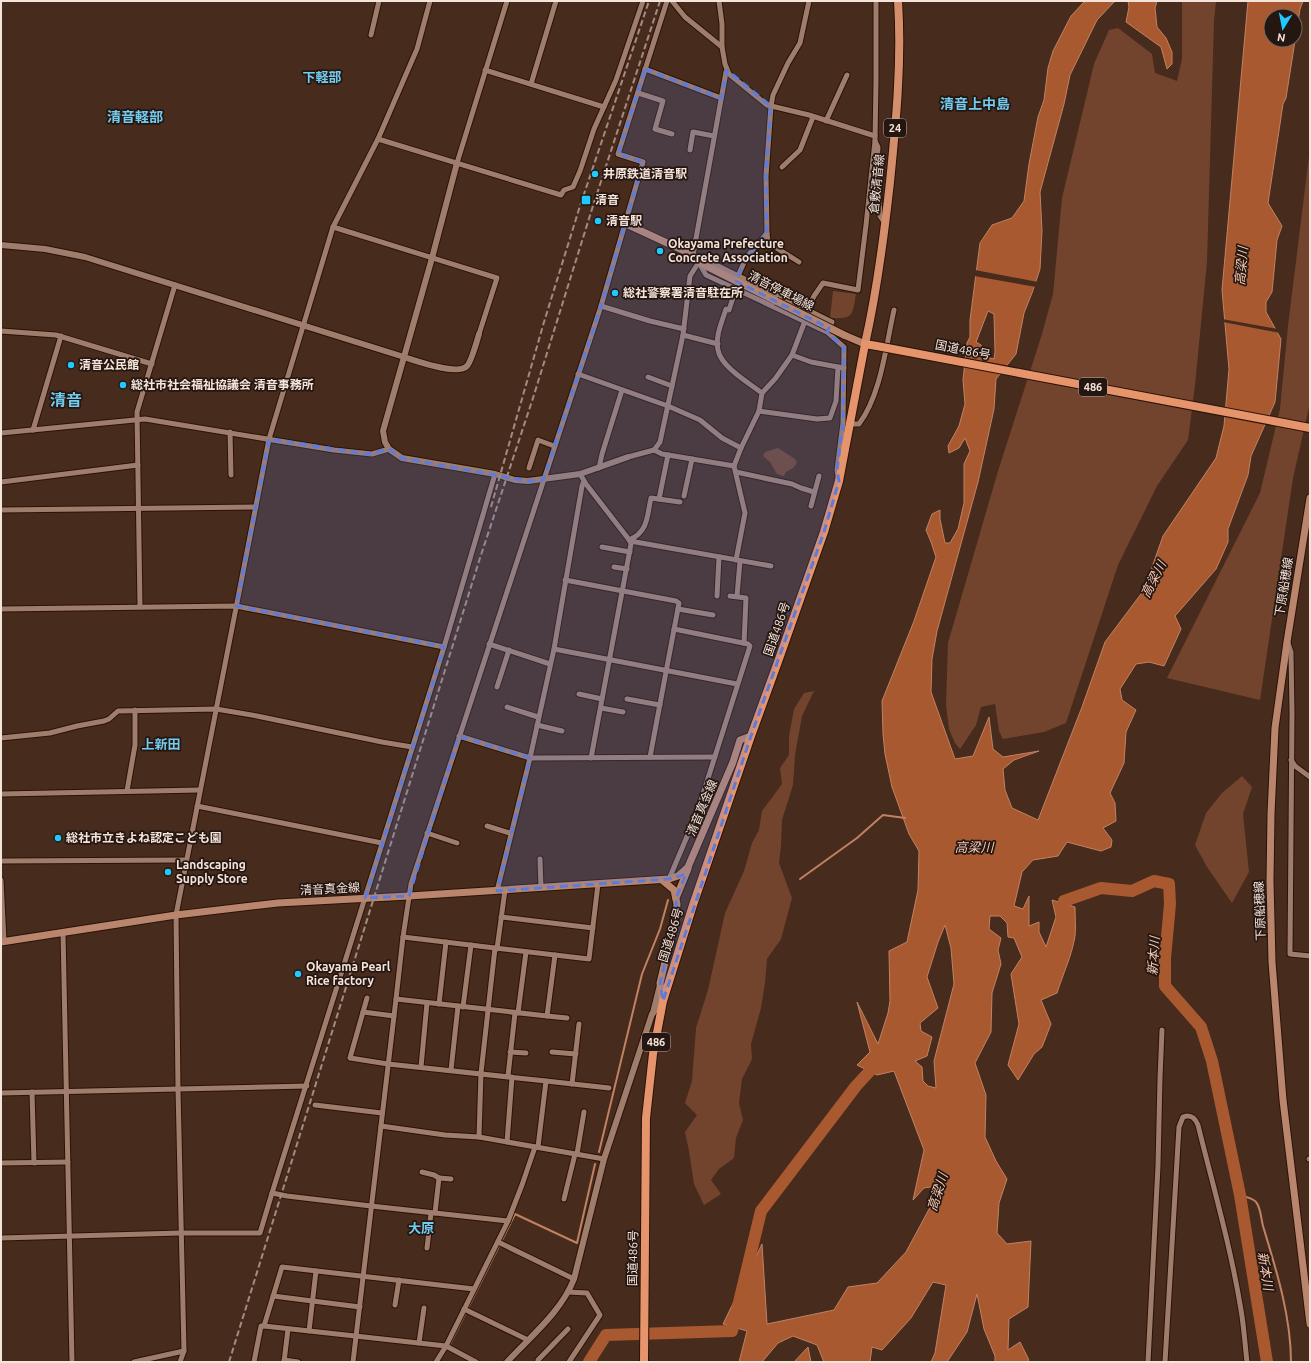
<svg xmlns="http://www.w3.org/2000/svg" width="1311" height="1363" viewBox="0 0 1311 1363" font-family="Ubuntu,'Noto Sans JP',sans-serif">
	<rect width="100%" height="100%" fill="#472b1d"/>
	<g fill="#72442e">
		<polygon points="1182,1 1216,1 1214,21 1207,262 1195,385 1188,440 1157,486 1118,565 1066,723 1044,732 1003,739 999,731 995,704 981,707 976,725 960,749 955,743 949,729 946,705 948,643 998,471 1042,334 1053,294 1062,198 1094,64 1109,30 1118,28 1152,54 1155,73 1177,81 1182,59"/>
		<polygon points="1310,148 1310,403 1293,478 1260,700 1167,678 1260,493 1280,409 1288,326"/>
		<path d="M833 291 856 294C852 316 854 319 830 318Z"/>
		<polygon points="778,448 795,459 797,463 793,468 786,472 784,476 777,474 770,462 763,456 765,452"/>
		<polygon points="814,691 802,716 795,755 793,785 782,820 781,846 779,863 792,898 781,939 767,959 765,983 761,1008 751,1044 752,1059 742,1079 739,1103 743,1120 736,1138 734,1158 719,1169 711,1180 721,1194 704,1205 694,1184 689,1151 685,1132 697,1115 685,1103 692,1081 696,1028 708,990 725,913 744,871 752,843 759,830 762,811 782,784 780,768 789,755 789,736 794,709 804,693"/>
		<polygon points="1242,776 1252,787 1243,814 1249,872 1232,903 1207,867 1195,845 1206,813 1222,793"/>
	</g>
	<g fill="#a95930" stroke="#c08263" fill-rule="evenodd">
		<path d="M1088 1H1117L1114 2 1097 20 1070 75 1064 104 1040 192 1042 231 1040 269 1032 293 1024 313 1016 354 996 379 994 409 978 482 937 631 932 659 931 692 955 759 973 756 989 717 993 749 1003 757 1039 751 1014 760 1003 769 1005 790 1012 808 1038 820 1082 707 1105 642 1144 590 1163 536 1216 458 1224 426 1229 369 1222 290 1248 1H1303L1300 9 1286 98 1283 104 1268 203 1282 226 1277 240 1272 292 1266 302V312L1281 339 1275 402 1251 456 1248 475 1228 529V542L1216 569 1175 616 1181 629 1164 666 1149 662 1136 664 1120 689 1122 700 1136 710 1126 732 1124 763 1110 793 1115 803 1116 821 1103 828 1112 840 1111 847 1101 851 1067 842 1058 856 1033 860 1022 872 1014 906 1023 909 1029 896V926L1039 922V932L1046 947 1056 917 1052 900 1075 907C1075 916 1076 927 1075 936 1072 955 1063 974 1057 993L1041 1000 1051 1024 1042 1047 1034 1054 1018 1080 1008 1065 1019 1024 1011 974 1022 957 1014 938 1008 937 1007 923 1000 916H990L989 929 1001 938 998 950 1001 964 992 993 991 1032 975 1063 986 1095 985 1137 996 1161 1007 1179 999 1203 997 1233 1007 1244 1031 1241 1028 1307 1009 1319 1008 1350 1020 1342 1028 1358 1029 1362H995V1356L984 1329 977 1294 967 1332 947 1362H931L935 1353 946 1285 933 1282 911 1318 882 1350 872 1347 870 1362H824L817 1345 793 1336 778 1343 762 1362H739L747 1331 723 1324 762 1244 767 1324 834 1310 848 1287 877 1283 906 1252 942 1185 924 1188 913 1200 924 1150 894 1071 877 1075 857 1065 870 1052 857 1002 878 1044 888 1013 890 1001 889 951 907 942 918 890 919 851 909 834 892 787 885 754 883 734 882 701 914 621 936 557 931 542 926 530 932 514 940 510V519L945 543H950L958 529 964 503V464L970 451 965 438 959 448 949 453 948 446 959 426 965 404 963 380 967 343 970 337V320L980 243 992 225 1012 218 1024 201 1029 164 1038 117 1044 100 1048 68 1053 51 1071 16 1084 2ZM1271 16H1295V40H1271ZM988 311 994 314 995 352 994 359 986 357 981 345 976 342ZM945 925 951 948 954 984 934 1061 936 1088 928 1086 923 1081 922 1067 915 1061 927 1056 932 1037 921 1031 920 1023 938 1008 927 977 938 942Z"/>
		<polygon points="1128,1 1157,1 1155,8 1157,27 1166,38 1172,52 1172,64 1167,69 1161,47 1126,22 1129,7"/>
		<polygon points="808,1347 811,1362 794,1362"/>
	</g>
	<g fill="#472b1d">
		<polygon points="975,270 1038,282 1036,287 974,276"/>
		<polygon points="1222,319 1278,329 1280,333 1223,322"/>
	</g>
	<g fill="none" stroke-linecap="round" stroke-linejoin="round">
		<g stroke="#c08263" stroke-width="2">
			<polyline points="800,879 857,838 883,815 905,818"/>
			<polyline points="599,1152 642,974 660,929 668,900"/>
			<path d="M1240 1195C1245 1197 1253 1198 1256 1202 1261 1208 1261 1219 1263 1226 1276 1269 1291 1316 1291 1362"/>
			<polyline points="449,1346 515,1214 577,1243 595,1164"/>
		</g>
		<g stroke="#a95930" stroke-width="12">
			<polyline points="1062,919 1064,901 1101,888 1132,891 1154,881 1169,884 1170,904 1165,958 1165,986 1201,1027 1212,1061 1240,1195 1267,1362"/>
			<polyline points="589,1362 606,1335 732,1331 761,1211 856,1086 880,1060"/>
		</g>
		<defs>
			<g id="minor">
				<polyline points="672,1 685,17 722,47 725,64 729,74 767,105 809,115 875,136"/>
				<polyline points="719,1 722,24 722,47"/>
				<polyline points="876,1 876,81 875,141 878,147 877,163 880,216 885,223"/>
				<polyline points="371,35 379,1"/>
				<polyline points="645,69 721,98"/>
				<polyline points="485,70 604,107"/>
				<polyline points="531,84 556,1"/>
				<polyline points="638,93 663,101 655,129 672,134"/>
				<polyline points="826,121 847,75"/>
				<polyline points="378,139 561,195 564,190 573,187 580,171 594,129 616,80 643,1"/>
				<polyline points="690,150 693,132 714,136"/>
				<polyline points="457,163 507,1"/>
				<polyline points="782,167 800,150 813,117"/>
				<polyline points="333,227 497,278 479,334"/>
				<polyline points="767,233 768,241 770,244 799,262"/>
				<polyline points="693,255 726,72 727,70"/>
				<polyline points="700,262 710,262 832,322 829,329"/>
				<polyline points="699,263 706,275 827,332 844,347 843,423 837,470 838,476"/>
				<polyline points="738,276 746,258 767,233 766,176 771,106 773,95 788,63 800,43 809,1"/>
				<path d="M736 288 729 310 726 309C722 322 715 336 718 350 721 367 749 383 762 393L759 411"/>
				<polyline points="601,306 650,321 684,329"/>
				<polyline points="807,311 814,296 823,283 858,290 866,225 875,141"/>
				<polyline points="1,331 56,335 152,364"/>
				<polyline points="683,335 718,344"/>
				<polyline points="792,355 811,362 838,367"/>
				<polyline points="578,374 668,406 700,420 722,438 741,448"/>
				<polyline points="648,377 672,386"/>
				<polyline points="762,393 775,379 792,355 805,321"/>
				<path d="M850 424H859C881 395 886 345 894 310"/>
				<polyline points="33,430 61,336"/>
				<polyline points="230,432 231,475"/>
				<polyline points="1,433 145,419 334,450 372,454 389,449"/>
				<polyline points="654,450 662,454 734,466 741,448 759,411 817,419 830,418 836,401 838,367 844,368"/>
				<polyline points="628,457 654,450 660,442 683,335 690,276 699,262"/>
				<polyline points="734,466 745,513 736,560"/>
				<polyline points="529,468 538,440 554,446"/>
				<polyline points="599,468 602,454 622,390"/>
				<polyline points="736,472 792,484 801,488 814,492"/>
				<polyline points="580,474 586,484 630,541 631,544 591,758"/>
				<polyline points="1,482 138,465"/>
				<polyline points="684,496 692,459"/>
				<polyline points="659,499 668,455"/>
				<polyline points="811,506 819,476"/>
				<polyline points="1,510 256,507"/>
				<path d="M629 540C649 532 647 514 651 498L680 502"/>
				<polyline points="630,541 771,566"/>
				<polyline points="602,547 630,552"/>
				<polyline points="614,567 627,569"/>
				<polyline points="565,580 676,601 679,603 650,757"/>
				<polyline points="717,596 719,557"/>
				<polyline points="730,596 746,598 744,643"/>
				<polyline points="737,596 740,561"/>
				<polyline points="140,607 137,412 175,285"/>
				<polyline points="1,609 236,606 444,647"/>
				<polyline points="678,609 713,615"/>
				<polyline points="1288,643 1291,652 1292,713 1290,954 1310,956"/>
				<polyline points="489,644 550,664"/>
				<polyline points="554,649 737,684"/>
				<polyline points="497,687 509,650"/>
				<polyline points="579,694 602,699"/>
				<polyline points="627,699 660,705"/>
				<polyline points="507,707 538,717"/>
				<polyline points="601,708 623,712"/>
				<polyline points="537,725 562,731"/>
				<polyline points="459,736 530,758 715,757"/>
				<polyline points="1,738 50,733 77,726 104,721 109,719 118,711 216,709 257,716 382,742 412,747"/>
				<polyline points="1291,760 1295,766 1310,777"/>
				<polyline points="127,791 135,745 135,710"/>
				<polyline points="1,794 200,790"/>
				<polyline points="197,806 382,843"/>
				<polyline points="487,826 510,833"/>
				<polyline points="427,833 457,843"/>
				<polyline points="540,859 541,888"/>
				<polyline points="1,861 186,860"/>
				<polyline points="669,879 697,813 750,646 748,644 674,629"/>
				<polyline points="1,880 4,941"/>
				<polyline points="497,891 530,758 554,649 582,486 584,481"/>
				<polyline points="501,917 593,928"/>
				<polyline points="63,932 72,1362"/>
				<polyline points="403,937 589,959 598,884"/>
				<polyline points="497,949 505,890"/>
				<polyline points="367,998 350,1058 388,1064 546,1081 538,1147"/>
				<polyline points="396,999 547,1016 555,955"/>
				<polyline points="439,1004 446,942"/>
				<polyline points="463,1007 471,945"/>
				<polyline points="363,1012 394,1016"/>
				<polyline points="518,1013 526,952"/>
				<polyline points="547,1016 567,1018"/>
				<polyline points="510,1052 526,1053"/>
				<polyline points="552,1052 576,1054"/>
				<polyline points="421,1067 427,1003"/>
				<polyline points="451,1070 458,1006"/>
				<polyline points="508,1076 515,1013"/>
				<polyline points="546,1081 609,1088"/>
				<polyline points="572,1084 579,1024"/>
				<polyline points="32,1092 34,1163"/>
				<polyline points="1,1093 307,1086"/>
				<polyline points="315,1105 382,1113"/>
				<polyline points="381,1126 445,1135 479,1137 604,1159"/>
				<polyline points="479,1137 481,1073 495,948"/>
				<polyline points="507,1142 512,1077"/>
				<polyline points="577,1154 584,1112"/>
				<polyline points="1309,1159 1310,1159"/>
				<polyline points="1,1163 68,1162"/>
				<polyline points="422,1172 434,1175 439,1178"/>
				<polyline points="272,1193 444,647 495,474"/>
				<polyline points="564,1199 575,1154"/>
				<polyline points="435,1213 439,1178 451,1179"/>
				<polyline points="1,1238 181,1233 260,1233 272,1193 287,1196 371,1206 508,1221"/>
				<polyline points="498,1242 574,1279"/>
				<polyline points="427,1248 431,1213"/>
				<polyline points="474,1289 282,1267 264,1326 446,1346 476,1362"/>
				<polyline points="568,1292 587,1293 600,1315 569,1362"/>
				<polyline points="273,1296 360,1307"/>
				<polyline points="395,1305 399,1280"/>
				<polyline points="464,1309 528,1340"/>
				<polyline points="309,1331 316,1271"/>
				<polyline points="419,1343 424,1308"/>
				<polyline points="284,1360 298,1362"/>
				<polyline points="134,1362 184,1351"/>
				<polyline points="180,1362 184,1351 178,1089 176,915 269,439 333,227 378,139 417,49 430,1"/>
				<polyline points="254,1362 261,1326 264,1326"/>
				<polyline points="284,1362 288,1329"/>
				<polyline points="353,1362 396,999 403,937 411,884 601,306 643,162 618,154 667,1"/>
				<polyline points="436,1362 446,1346 508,1221 522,1185 535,1147"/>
				<polyline points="538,1362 538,1360 568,1329"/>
				<polyline points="1148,1362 1158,1166 1160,1078 1162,1030"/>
				<path d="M1165 1362 1179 1127 1183 1117C1191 1114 1195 1118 1198 1125 1213 1186 1231 1248 1241 1310 1244 1327 1245 1345 1247 1362"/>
			</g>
			<g id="tertiary">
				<path d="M457 163 432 258 404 357C417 361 458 376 467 366 471 362 477 341 479 334"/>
				<polyline points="1,245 45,249 85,257 404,357 383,431 385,442 389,449 402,458 495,474 515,480 528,481 580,474 628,457"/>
				<polyline points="653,1013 660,985"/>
				<path d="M507 1362C531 1336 561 1312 574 1279L604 1159 652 1014 662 1001"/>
			</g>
			<g id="secondary">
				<polyline points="624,223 693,255 699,262 706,266 776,301"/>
				<polyline points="844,335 865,344"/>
				<polyline points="1310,498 1287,642 1275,728 1271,814 1270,881 1272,962 1283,1100 1310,1324"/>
				<polyline points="662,880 674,890 677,904 676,916 660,983 663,1001"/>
				<polyline points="676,898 688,869"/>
				<polyline points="1,942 176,915 278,903 409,896 669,879 678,876 688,867 733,762 740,740 751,736"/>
			</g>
			<path id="primary" d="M865 344C877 291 884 237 890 182 896 122 902 62 898 1"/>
			<polyline id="trunk" points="644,1362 646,1118 653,1054 663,1001 693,905 751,736 779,659 824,532 839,481 865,344 877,346"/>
		</defs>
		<use href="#minor" stroke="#2c1206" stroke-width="7"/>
		<use href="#tertiary" stroke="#2c1206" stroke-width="8"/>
		<use href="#secondary" stroke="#2c1206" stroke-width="9"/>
		<use href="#primary" stroke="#2c1206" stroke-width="10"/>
		<use href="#trunk" stroke="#2c1206" stroke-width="10"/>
		<use href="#minor" stroke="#9e7d6d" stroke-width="5"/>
		<use href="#tertiary" stroke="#9e7d6d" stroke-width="6"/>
		<use href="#secondary" stroke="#b9866d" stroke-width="7"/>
		<use href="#primary" stroke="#d48e6c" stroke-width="8"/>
		<use href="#trunk" stroke="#e6946c" stroke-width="8"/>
		<g stroke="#a38b80" stroke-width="2" stroke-dasharray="6 3" stroke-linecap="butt">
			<polyline points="491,507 544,322 580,206 649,1"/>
			<polyline points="229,1362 480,558 533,398 592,209 660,1"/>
		</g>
		<defs>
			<polyline id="secondary-bridge" points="776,301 844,335"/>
			<polyline id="trunk-bridge" points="877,346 1310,428"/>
		</defs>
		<use href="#secondary-bridge" stroke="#2c1206" stroke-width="9" stroke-linecap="butt"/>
		<use href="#trunk-bridge" stroke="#2c1206" stroke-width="10" stroke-linecap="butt"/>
		<use href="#secondary-bridge" stroke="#b9866d" stroke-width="7"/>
		<use href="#trunk-bridge" stroke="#e6946c" stroke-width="8"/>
	</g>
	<path fill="#5e7bd9" fill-opacity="0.2" stroke="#5e7bd9" stroke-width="3" stroke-dasharray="8 5" stroke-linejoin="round" d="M645 69 721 98 727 70 771 106 766 176 767 233 746 258 736 281 829 328 827 332 844 347 843 423 837 470 839 481 824 532 751 736 663 1001 660 983 676 916V898L686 874 669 879 497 891 530 758 459 736 409 896 365 898 444 647 236 606 269 439 368 454 389 449 402 458 528 481 543 480 601 306 643 162 618 154Z"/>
	<g fill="#22c9fe" stroke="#241711" stroke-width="1.5">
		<circle cx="595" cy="174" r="4"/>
		<rect x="581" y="195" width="10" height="10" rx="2"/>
		<circle cx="598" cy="221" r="4"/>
		<circle cx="660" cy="251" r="4"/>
		<circle cx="615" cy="293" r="4"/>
		<circle cx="71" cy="365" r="4"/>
		<circle cx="123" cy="385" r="4"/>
		<circle cx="58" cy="838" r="4"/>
		<circle cx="168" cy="872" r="4"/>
		<circle cx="298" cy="974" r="4"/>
	</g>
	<g text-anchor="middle" stroke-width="3.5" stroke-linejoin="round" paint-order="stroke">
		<g fill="#241711" stroke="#b7a69e" stroke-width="1">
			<rect x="884" y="119" width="22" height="18" rx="3"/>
			<rect x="1079" y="378" width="28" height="18" rx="3"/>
			<rect x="642" y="1033" width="28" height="18" rx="3"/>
		</g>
		<g font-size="11" font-weight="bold" fill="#f6e3da">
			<text x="895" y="132">24</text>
			<text x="1093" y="391">486</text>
			<text x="656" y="1046">486</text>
		</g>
		<g font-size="12" font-weight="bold" fill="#f6e3da" stroke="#241711" text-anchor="start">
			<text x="603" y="178">井原鉄道清音駅</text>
			<text x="595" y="204">清音</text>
			<text x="606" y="225">清音駅</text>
			<text x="668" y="248">Okayama Prefecture<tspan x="668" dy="14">Concrete Association</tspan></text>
			<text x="623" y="297">総社警察署清音駐在所</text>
			<text x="79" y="369">清音公民館</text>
			<text x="131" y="389">総社市社会福祉協議会 清音事務所</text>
			<text x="66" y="842">総社市立きよね認定こども園</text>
			<text x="176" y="869">Landscaping<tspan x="176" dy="14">Supply Store</tspan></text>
			<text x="306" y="971">Okayama Pearl<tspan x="306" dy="14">Rice factory</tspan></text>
		</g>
		<g font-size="12" fill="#f6e3da" stroke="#241711">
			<text transform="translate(877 184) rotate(-84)" y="4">倉敷清音線</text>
			<text transform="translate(781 291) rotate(27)" y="4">清音停車場線</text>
			<text transform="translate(963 350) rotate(11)" y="4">国道486号</text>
			<text transform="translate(1284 587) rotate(-81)" y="4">下原船穂線</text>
			<text transform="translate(777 629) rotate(-71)" y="4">国道486号</text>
			<text transform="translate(702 808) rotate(-67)" y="4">清音真金線</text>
			<text transform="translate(330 889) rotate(-3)" y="4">清音真金線</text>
			<text transform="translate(1260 911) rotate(-92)" y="4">下原船穂線</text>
			<text transform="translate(671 935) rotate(-73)" y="4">国道486号</text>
			<text transform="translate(633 1258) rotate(-89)" y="4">国道486号</text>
		</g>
		<g font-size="13" font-weight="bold" fill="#72ccf0" stroke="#241711">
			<text x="322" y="82">下軽部</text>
			<text x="161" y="749">上新田</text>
			<text x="421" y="1233">大原</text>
		</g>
		<g font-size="13" font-style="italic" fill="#f5c8b3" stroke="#241711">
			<text transform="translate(1241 266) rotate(-85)" y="5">高梁川</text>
			<text transform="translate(1153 579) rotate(-63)" y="5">高梁川</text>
			<text x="974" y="852">高梁川</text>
			<text transform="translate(1153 956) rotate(-86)" y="5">新本川</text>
			<text transform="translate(937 1192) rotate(-72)" y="5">高梁川</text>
			<text transform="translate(1266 1271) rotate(81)" y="5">新本川</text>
		</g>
		<g font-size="14" font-weight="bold" fill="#72ccf0" stroke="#241711">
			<text x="975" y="109">清音上中島</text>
			<text x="135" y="122">清音軽部</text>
		</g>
		<g font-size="16" font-weight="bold" fill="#72ccf0" stroke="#241711">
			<text x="66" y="406">清音</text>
		</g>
	</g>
	<rect width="1311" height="1363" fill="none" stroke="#f6e3da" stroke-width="4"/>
	<g transform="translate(1283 28) rotate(190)"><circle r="19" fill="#241711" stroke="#786961"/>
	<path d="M0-3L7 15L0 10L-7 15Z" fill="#22c9fe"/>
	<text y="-6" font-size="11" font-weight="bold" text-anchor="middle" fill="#f6e3da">N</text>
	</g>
</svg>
